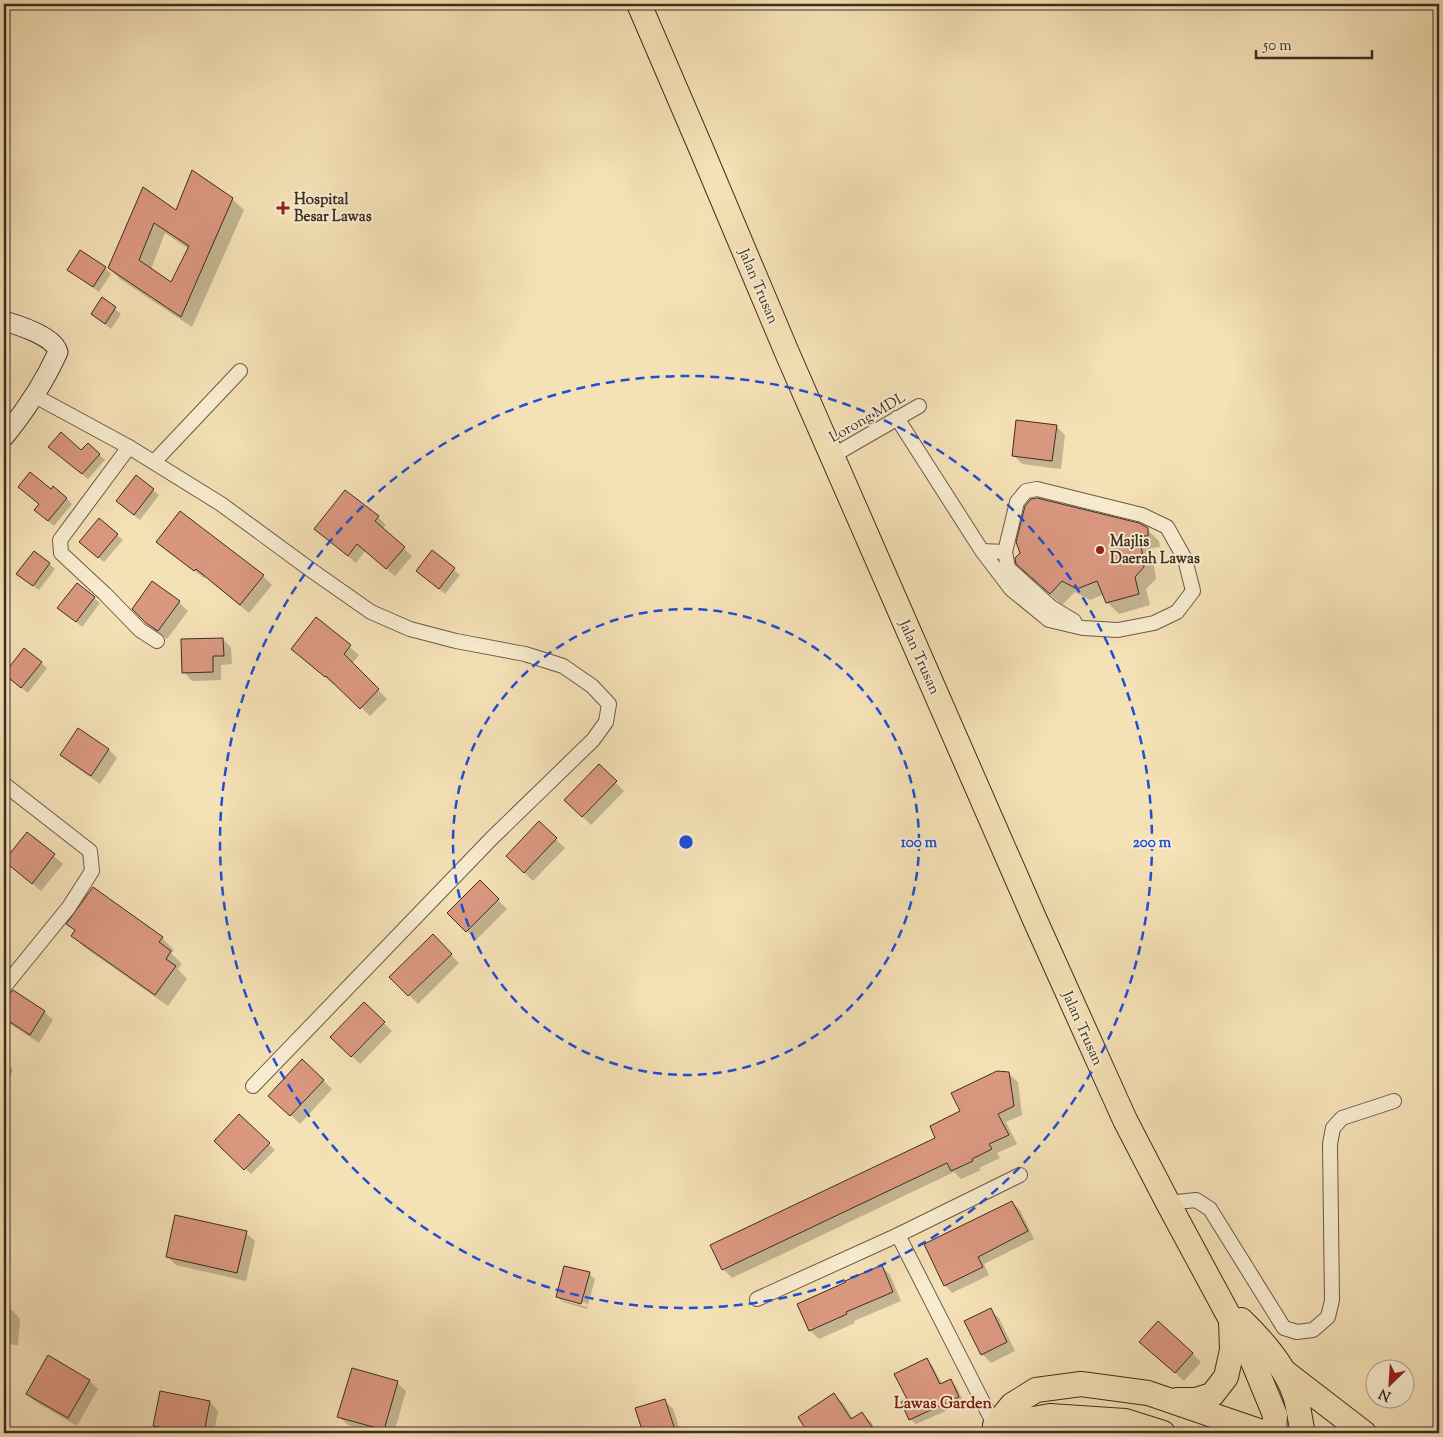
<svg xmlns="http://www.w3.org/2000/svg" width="1443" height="1437" viewBox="0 0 1443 1437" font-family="'Sorts Mill Goudy',serif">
	<rect width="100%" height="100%" fill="#f5e1b6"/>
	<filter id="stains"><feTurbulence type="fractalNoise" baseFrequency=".004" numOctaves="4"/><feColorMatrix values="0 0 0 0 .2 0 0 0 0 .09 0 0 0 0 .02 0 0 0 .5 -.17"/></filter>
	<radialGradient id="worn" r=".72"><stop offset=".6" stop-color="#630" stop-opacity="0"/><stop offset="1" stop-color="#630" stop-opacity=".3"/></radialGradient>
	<g fill="#0003" fill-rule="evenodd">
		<path d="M143 189 177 212 232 199 244 210 192 327 120 279 109 268ZM165 233 189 249 172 284 151 269Z"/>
		<polygon points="105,268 111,274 99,292 69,270"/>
		<polygon points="103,299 121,314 111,329 92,314"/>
		<polygon points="1056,426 1065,435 1061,469 1022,464 1013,455"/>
		<polygon points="88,445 105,460 88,479 55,452 81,452"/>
		<polygon points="19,487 51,491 66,498 72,504 54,526 41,516 40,505"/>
		<polygon points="153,490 159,495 140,520 123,507"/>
		<polygon points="180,513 263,576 272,585 249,613 205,577 204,578 167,551 158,542"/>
		<polygon points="378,517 386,525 382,529 412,556 395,576 365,551 356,563 315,529"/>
		<polygon points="1147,529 1159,541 1160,547 1151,548 1156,579 1146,589 1150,605 1119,614 1107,602 1104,594 1090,600 1075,592 1062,605 1029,575"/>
		<polygon points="117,535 123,540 104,562 86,547"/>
		<polygon points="433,552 460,575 445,594 423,576"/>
		<polygon points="49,564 55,569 39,590 23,579"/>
		<polygon points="153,582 179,602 188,611 167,639 156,632 133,609"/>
		<polygon points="77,584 100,603 82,627 59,608"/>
		<polygon points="317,619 359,655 352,664 387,699 370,716 336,683 334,685 292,649"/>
		<polygon points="4,620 8,625 4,630"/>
		<polygon points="223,639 231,648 232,664 221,665 221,680 192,681 184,672"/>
		<polygon points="24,649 47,668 28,693 5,675"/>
		<polygon points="79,729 109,750 117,758 100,784 70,763 61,755"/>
		<polygon points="599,766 624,791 591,825 566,800"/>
		<polygon points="539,823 565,848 533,881 507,856"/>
		<polygon points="28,834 63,864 41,891 6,861"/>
		<polygon points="480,882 507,909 476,940 449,913"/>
		<polygon points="68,924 162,938 174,950 171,953 182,964 178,969 187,979 168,1006 84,947 73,936 76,932"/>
		<polygon points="433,936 459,963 418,1004 391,977"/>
		<polygon points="8,996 44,1012 53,1020 39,1043 4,1020 4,1002"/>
		<polygon points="364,1003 392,1031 360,1064 332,1037"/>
		<polygon points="4,1061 13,1070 4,1089"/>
		<polygon points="1009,1074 1018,1082 1022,1115 1006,1122 1017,1144 997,1153 1000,1158 979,1168 981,1170 961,1179 954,1172 732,1278 723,1269 937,1139 962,1112"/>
		<polygon points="323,1080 332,1089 300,1124 279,1104"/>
		<polygon points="239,1116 275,1150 251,1174 216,1141"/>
		<polygon points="1012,1202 1020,1210 1034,1239 984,1264 989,1275 952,1293 945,1285"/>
		<polygon points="246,1233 255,1241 246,1281 176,1265 167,1256"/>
		<polygon points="882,1267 890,1275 901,1301 854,1321 855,1323 819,1339 810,1330"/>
		<path d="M589 1274 595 1279 587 1309 563 1302 557 1296ZM562 1297 588 1304 587 1307 562 1300Z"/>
		<polygon points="4,1309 12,1310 20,1319 18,1345 4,1344"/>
		<polygon points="990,1310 999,1318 1015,1351 991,1363 982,1354"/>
		<polygon points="1150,1350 1192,1353 1201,1362 1184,1381"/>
		<polygon points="49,1357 90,1381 98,1389 77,1426 36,1402 27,1394"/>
		<polygon points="927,1359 932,1365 942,1384 950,1381 956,1386 964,1403 916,1424 910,1419 908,1400"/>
		<polygon points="397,1383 406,1391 394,1433 375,1433 348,1425 339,1417"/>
		<polygon points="834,1395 843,1403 853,1419 862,1414 871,1422 878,1433 810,1433 799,1417"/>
		<polygon points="664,1400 673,1409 681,1433 645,1433 637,1409"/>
		<polygon points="210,1402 218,1411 214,1433 163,1433 155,1425"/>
	</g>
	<g fill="#db9881" stroke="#3c2d25" fill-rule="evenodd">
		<path d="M192 170 233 198 181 317 108 268 143 187 176 210ZM154 223 189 246 171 282 139 260Z"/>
		<polygon points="80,250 106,267 93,287 67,270"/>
		<polygon points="102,297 116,307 105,324 91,314"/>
		<polygon points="1016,420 1057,425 1052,461 1012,456"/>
		<polygon points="61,432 81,450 88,443 100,454 82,474 48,447"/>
		<polygon points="30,472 51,489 53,486 67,498 48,521 34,510 39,504 18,487"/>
		<polygon points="136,475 154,489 134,515 116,501"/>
		<polygon points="345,490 379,516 375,521 405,547 386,569 357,544 348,556 314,529"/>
		<polygon points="1037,498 1139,523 1148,528 1148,536 1140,536 1144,567 1135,577 1139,594 1106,603 1097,581 1077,589 1062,581 1050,594 1016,564 1015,558 1020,553 1016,542 1025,506 1031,499"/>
		<polygon points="180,511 264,575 240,605 196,569 194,571 156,542"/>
		<polygon points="99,518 118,534 98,558 79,542"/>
		<polygon points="432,550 455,568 439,589 416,571"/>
		<polygon points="34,551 50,563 33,586 16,574"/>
		<polygon points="152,581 180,601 158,631 146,623 132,609"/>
		<polygon points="77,583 95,597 76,622 57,608"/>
		<polygon points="316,617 351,645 344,654 379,689 360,709 326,676 325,677 291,649"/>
		<polygon points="223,638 224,656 213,656 213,672 182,673 181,639"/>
		<polygon points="24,648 42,662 21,688 4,674"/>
		<polygon points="78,728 109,749 91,776 60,755"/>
		<polygon points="599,764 617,781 582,817 564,800"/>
		<polygon points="539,821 557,838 524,873 506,856"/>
		<polygon points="27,832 55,854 32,884 4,861"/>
		<polygon points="480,880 499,899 466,932 447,913"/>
		<polygon points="93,887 163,937 159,942 171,951 166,959 176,966 155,995 71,936 75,930 66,924"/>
		<polygon points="433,934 452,954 408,996 389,977"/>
		<polygon points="13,990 45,1011 30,1035 4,1018 4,1000"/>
		<polygon points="364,1002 385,1022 351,1057 330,1037"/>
		<polygon points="302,1059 324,1080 290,1116 268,1096"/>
		<polygon points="997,1071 1009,1072 1014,1106 998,1114 1009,1135 989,1144 992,1149 972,1159 973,1161 951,1171 947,1163 722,1270 710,1245 935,1138 930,1126 960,1111 951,1093"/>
		<polygon points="239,1114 270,1143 244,1170 214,1141"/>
		<polygon points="1012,1201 1028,1231 978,1257 983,1267 944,1286 924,1244"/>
		<polygon points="175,1215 247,1231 237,1273 166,1257"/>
		<polygon points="882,1265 893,1292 846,1312 847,1314 809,1331 797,1304 846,1282 845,1281"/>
		<polygon points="564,1266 590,1272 581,1304 556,1297"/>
		<polygon points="991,1308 1007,1342 981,1355 964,1321"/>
		<polygon points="1158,1321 1193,1353 1175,1373 1139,1342"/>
		<polygon points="48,1355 90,1380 68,1418 26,1394"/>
		<polygon points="927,1358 940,1384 951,1379 959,1397 909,1420 901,1402 907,1399 894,1374"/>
		<polygon points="352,1368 398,1381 384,1430 337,1417"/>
		<polygon points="160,1391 210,1401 204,1433 192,1433 153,1426"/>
		<polygon points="834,1393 851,1419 862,1412 876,1433 808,1433 798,1417"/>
		<polygon points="665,1399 676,1433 643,1433 635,1408"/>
	</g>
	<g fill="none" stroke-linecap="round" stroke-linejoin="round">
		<defs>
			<g id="street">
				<polyline points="35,396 129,447 221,504 311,570 371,612 410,629 456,641 525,654 563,666 592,686 609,704 606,722 593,740 492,838 253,1086"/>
				<polyline points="897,418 982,551 1011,589 1049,620 1083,628 1118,630 1154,623 1177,612 1193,591 1185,559 1167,527 1142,515 1037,489 1026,491 1017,502 1005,552 982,551"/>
				<polyline points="129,447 60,540 61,553 105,594 140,630 157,641"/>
				<polyline points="832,456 919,406"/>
				<polyline points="154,462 240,371"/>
				<polyline points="1005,552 1008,568 1051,607 1074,621"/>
				<polyline points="4,784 90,851 92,871 69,907 4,987"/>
				<polyline points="1168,1203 1196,1200 1210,1209 1284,1328 1297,1332 1313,1330 1328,1317 1332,1300 1330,1144 1333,1128 1342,1118 1394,1101"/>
				<polyline points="757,1299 898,1235"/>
				<polyline points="995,1426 898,1235 1020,1175"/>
			</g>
			<path id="secondary" d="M4 321C18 325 54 336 58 352 44 383 26 410 4 437"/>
			<g id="highway">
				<polyline points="639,4 700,146 788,355 1035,920 1125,1120 1168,1203 1251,1357 1275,1415 1274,1433"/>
				<path d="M1241 1320C1263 1341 1285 1366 1295 1395 1299 1407 1300 1421 1303 1433"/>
				<polyline points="1286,1373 1364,1433"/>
				<polyline points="1177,1400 1196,1400 1212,1395 1226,1377 1232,1350 1231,1322"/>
				<polyline points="995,1426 1012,1405 1036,1390 1081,1384 1148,1393 1265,1433"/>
				<polyline points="995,1426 1050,1416 1125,1421 1163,1433"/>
			</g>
		</defs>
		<use href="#street" stroke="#6a5a49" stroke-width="16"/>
		<use href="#secondary" stroke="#3c2d25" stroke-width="21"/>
		<use href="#highway" stroke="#3c2d25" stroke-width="26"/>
		<use href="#street" stroke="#f8ecd0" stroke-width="14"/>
		<use href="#secondary" stroke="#f8ecd0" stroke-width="19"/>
		<use href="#highway" stroke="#f5e1b6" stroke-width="24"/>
	</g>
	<g fill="none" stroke="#1d4ed8" stroke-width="2.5" stroke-dasharray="9 6">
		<circle cx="686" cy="842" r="233"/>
		<circle cx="686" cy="842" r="466"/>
	</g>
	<g fill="#8f2418" stroke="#f8ecd0" stroke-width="2">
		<path d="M280.5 200.5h5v5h5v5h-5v5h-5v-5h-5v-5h5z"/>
		<circle cx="1100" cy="550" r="5"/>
	</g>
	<g text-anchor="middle" stroke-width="4" stroke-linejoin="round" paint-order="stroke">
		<g font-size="15" font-weight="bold" fill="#3c2d25" stroke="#f8ecd0" text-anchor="start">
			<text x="294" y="204">Hospital<tspan x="294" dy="17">Besar Lawas</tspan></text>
			<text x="1110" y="546">Majlis<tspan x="1110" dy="17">Daerah Lawas</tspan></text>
		</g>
		<g font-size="15" fill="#3c2d25" stroke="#f8ecd0">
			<text transform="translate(759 286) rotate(67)" y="5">Jalan Trusan</text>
			<text transform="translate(867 417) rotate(-30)" y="5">Lorong MDL</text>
			<text transform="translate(920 657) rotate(66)" y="5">Jalan Trusan</text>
			<text transform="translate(1083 1028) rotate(66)" y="5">Jalan Trusan</text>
		</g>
		<g font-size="16" font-weight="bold" fill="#7a1f14" stroke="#f8ecd0">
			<text x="943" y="1408">Lawas Garden</text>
		</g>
	</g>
	<circle cx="686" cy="842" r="8" fill="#1d4ed8" stroke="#f8ecd0" stroke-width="2.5"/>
	<g font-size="15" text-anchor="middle" font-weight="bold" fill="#1d4ed8" stroke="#f8ecd0" stroke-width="4" stroke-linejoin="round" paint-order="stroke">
		<text x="919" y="847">100 m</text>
		<text x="1152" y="847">200 m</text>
	</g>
	<rect width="1443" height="1437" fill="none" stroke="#f5e1b6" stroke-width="20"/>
	<rect x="5" y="5" width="1433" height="1427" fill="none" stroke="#3c2d25" stroke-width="2.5"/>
	<rect x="10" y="10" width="1423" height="1417" fill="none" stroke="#3c2d25"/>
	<g transform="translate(1390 1384) rotate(205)"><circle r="24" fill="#f8ecd0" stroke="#ada08c"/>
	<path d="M0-4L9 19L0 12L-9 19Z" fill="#8f2418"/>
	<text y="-8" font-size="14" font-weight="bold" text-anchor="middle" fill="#3c2d25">N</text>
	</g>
	<path d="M1256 50v8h116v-8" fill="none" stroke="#3c2d25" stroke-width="2.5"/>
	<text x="1263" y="50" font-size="15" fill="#3c2d25" stroke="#f8ecd0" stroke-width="4" paint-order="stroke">50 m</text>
	<rect width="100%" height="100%" filter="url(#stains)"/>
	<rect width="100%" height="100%" fill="url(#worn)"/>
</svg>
